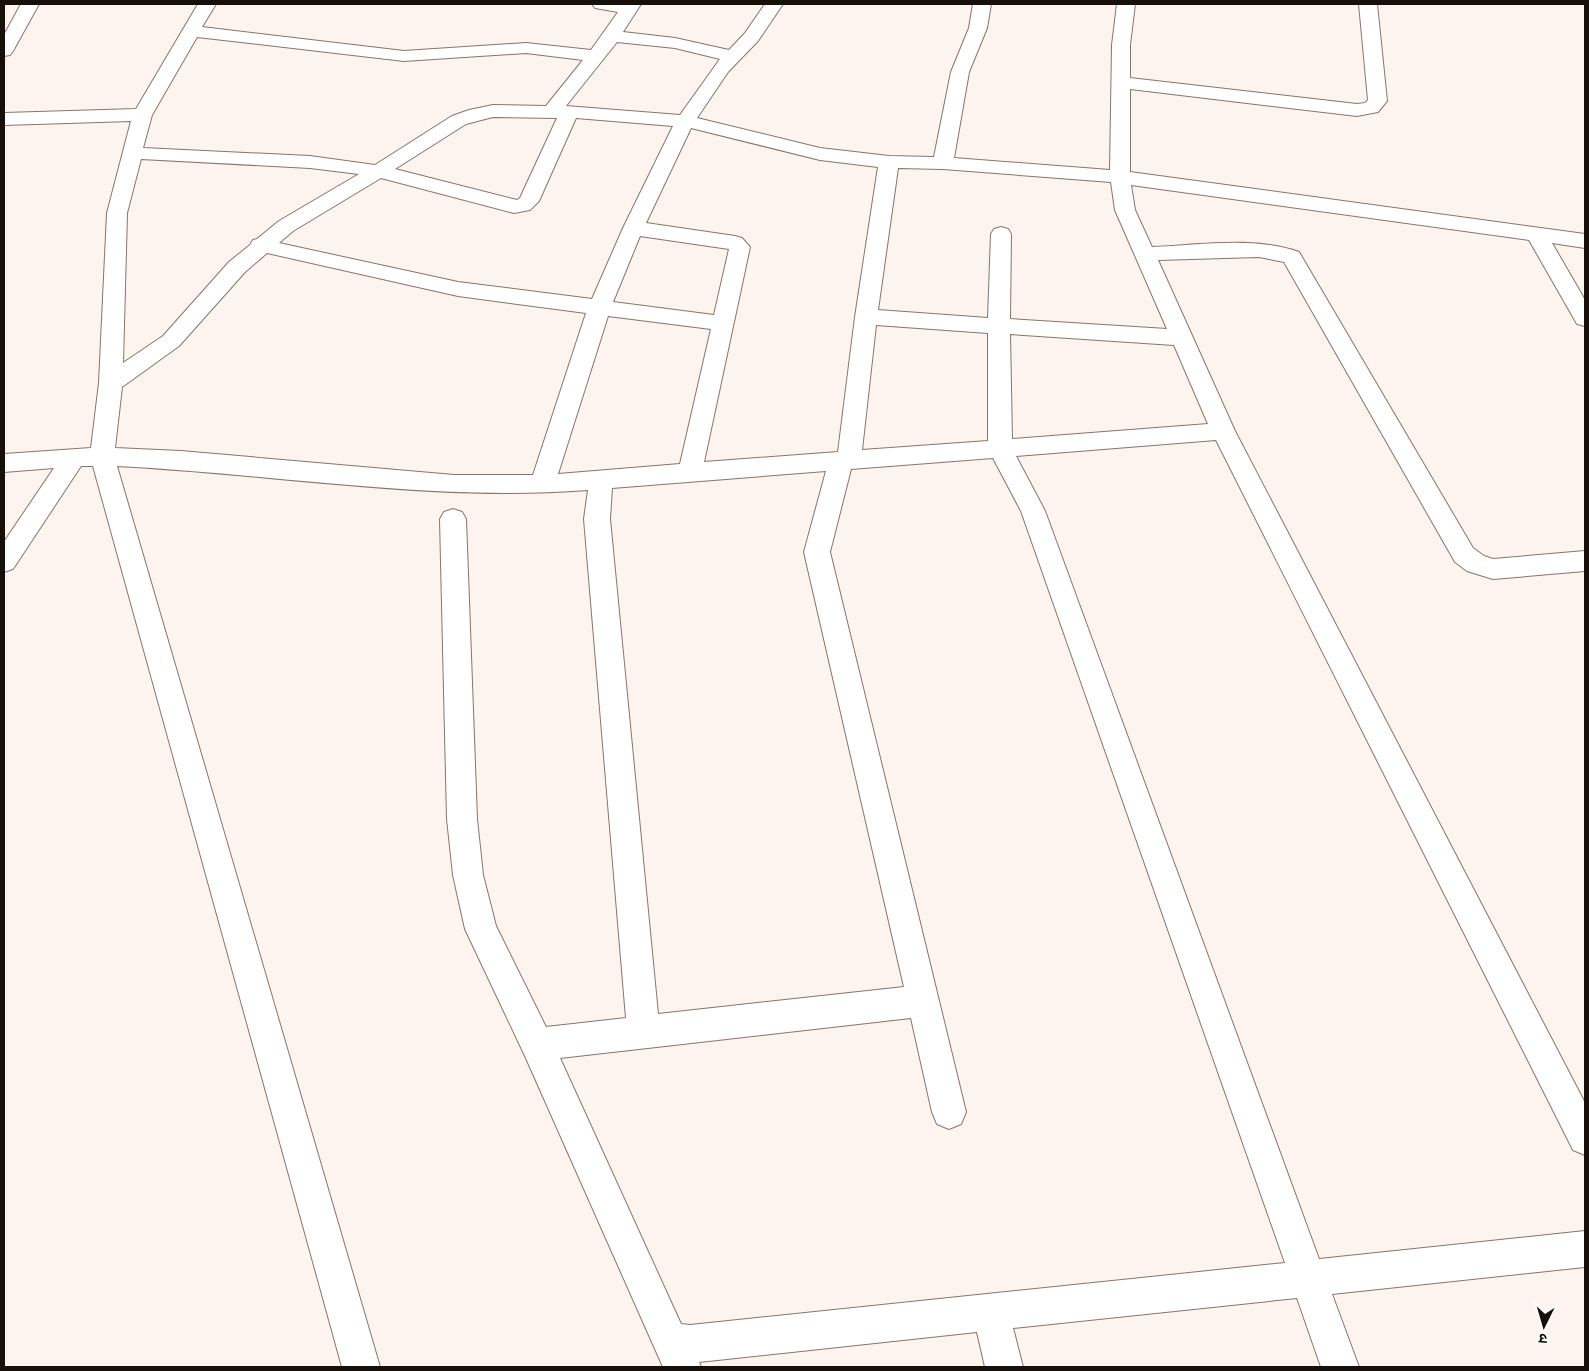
<svg xmlns="http://www.w3.org/2000/svg" width="1589" height="1371" viewBox="0 0 1589 1371" font-family="Karla,'Noto Sans Devanagari',sans-serif">
	<rect width="100%" height="100%" fill="#fef4ef"/>
	<g fill="none" stroke-linecap="round" stroke-linejoin="round">
		<defs>
			<g id="street">
				<polygon points="21,4 39,4 13,51 10,55 4,56 4,35"/>
				<path d="M198 4H216L202 27 404 51 526 43 591 50 618 12 595 8 592 4H641L623 32 675 38 729 50 745 33 765 4H783L758 41 728 72 697 118 820 148 889 156 934 157 951 72 969 28 973 4H991L987 28 969 72 954 158 1110 170 1112 45 1117 4H1135L1130 45V78L1357 104 1365 103 1368 100 1359 4H1377L1387 101 1378 112 1357 116 1130 89V172L1585 234V248L1552 243 1585 300V326L1577 324 1529 240 1131 185 1135 210 1152 247C1199 245 1255 236 1299 252L1473 548 1484 556 1493 559 1585 551V571L1493 579 1467 571 1455 562 1284 262 1259 257 1158 260 1235 431 1585 1103V1155L1573 1150 1216 440 1016 456 1045 511 1319 1259 1585 1231V1267L1332 1294 1359 1367H1321L1297 1298 1013 1328 1023 1367H985L977 1332 699 1362 701 1367H663L525 1056 465 929 453 875 447 819 440 519 444 512 453 509 462 512 466 519 477 819 483 875 496 926 546 1027 626 1018 584 519 588 490C431 502 274 474 117 466L380 1367H342L93 466H81L13 569 4 572V542L54 468 4 472V454L91 448 99 383 107 213 131 121 4 125V113L136 109ZM197 37 404 61 526 53 583 60 546 106 493 105 469 110 452 116 375 165 310 156 143 148 152 115ZM617 42 675 48 720 59 680 115 566 106ZM493 117 557 118 520 198 517 200 395 169 466 124ZM576 118 673 126 623 228 592 299 458 282 279 243 293 231 381 178 514 213 530 210 539 201ZM691 128 820 160 878 167 855 317 838 452 704 462 750 247 742 238 735 236 646 223ZM141 159 310 168 359 174 279 221 257 239 253 240 250 245 229 262 163 336 123 363 127 213ZM898 168 943 169 1111 182 1115 210 1167 329 1010 319 1011 234 1008 229 1001 227 994 229 991 234 988 318 878 310ZM640 236 729 249 714 315 613 302ZM267 253 458 296 586 313 533 475H454L181 451 115 448 122 387 179 346 245 272ZM608 316 711 329 680 464 558 474ZM876 325 988 333V441L862 450ZM1010 334 1174 345 1208 424 1012 439ZM993 458 1021 511 1285 1263 690 1325 681 1324 560 1058 911 1018 932 1112 937 1124 949 1129 961 1124 966 1112 830 552 851 469ZM826 471 804 552 904 987 658 1014 610 519 612 488Z"/>
			</g>
		</defs>
		<use href="#street" stroke="#897468" stroke-width="2"/>
		<use href="#street" fill="#fff" fill-rule="evenodd"/>
	</g>
	<rect width="1589" height="1371" fill="none" stroke="#170f0a" stroke-width="10"/>
	<g transform="translate(1544 1326) rotate(185)" stroke="#ffffff" stroke-width="4" paint-order="stroke">
	<path d="M0-4L9 19L0 12L-9 19Z" fill="#170f0a"/>
	<text y="-8" font-size="14" font-weight="bold" text-anchor="middle" fill="#170f0a">उ</text>
	</g>
</svg>
